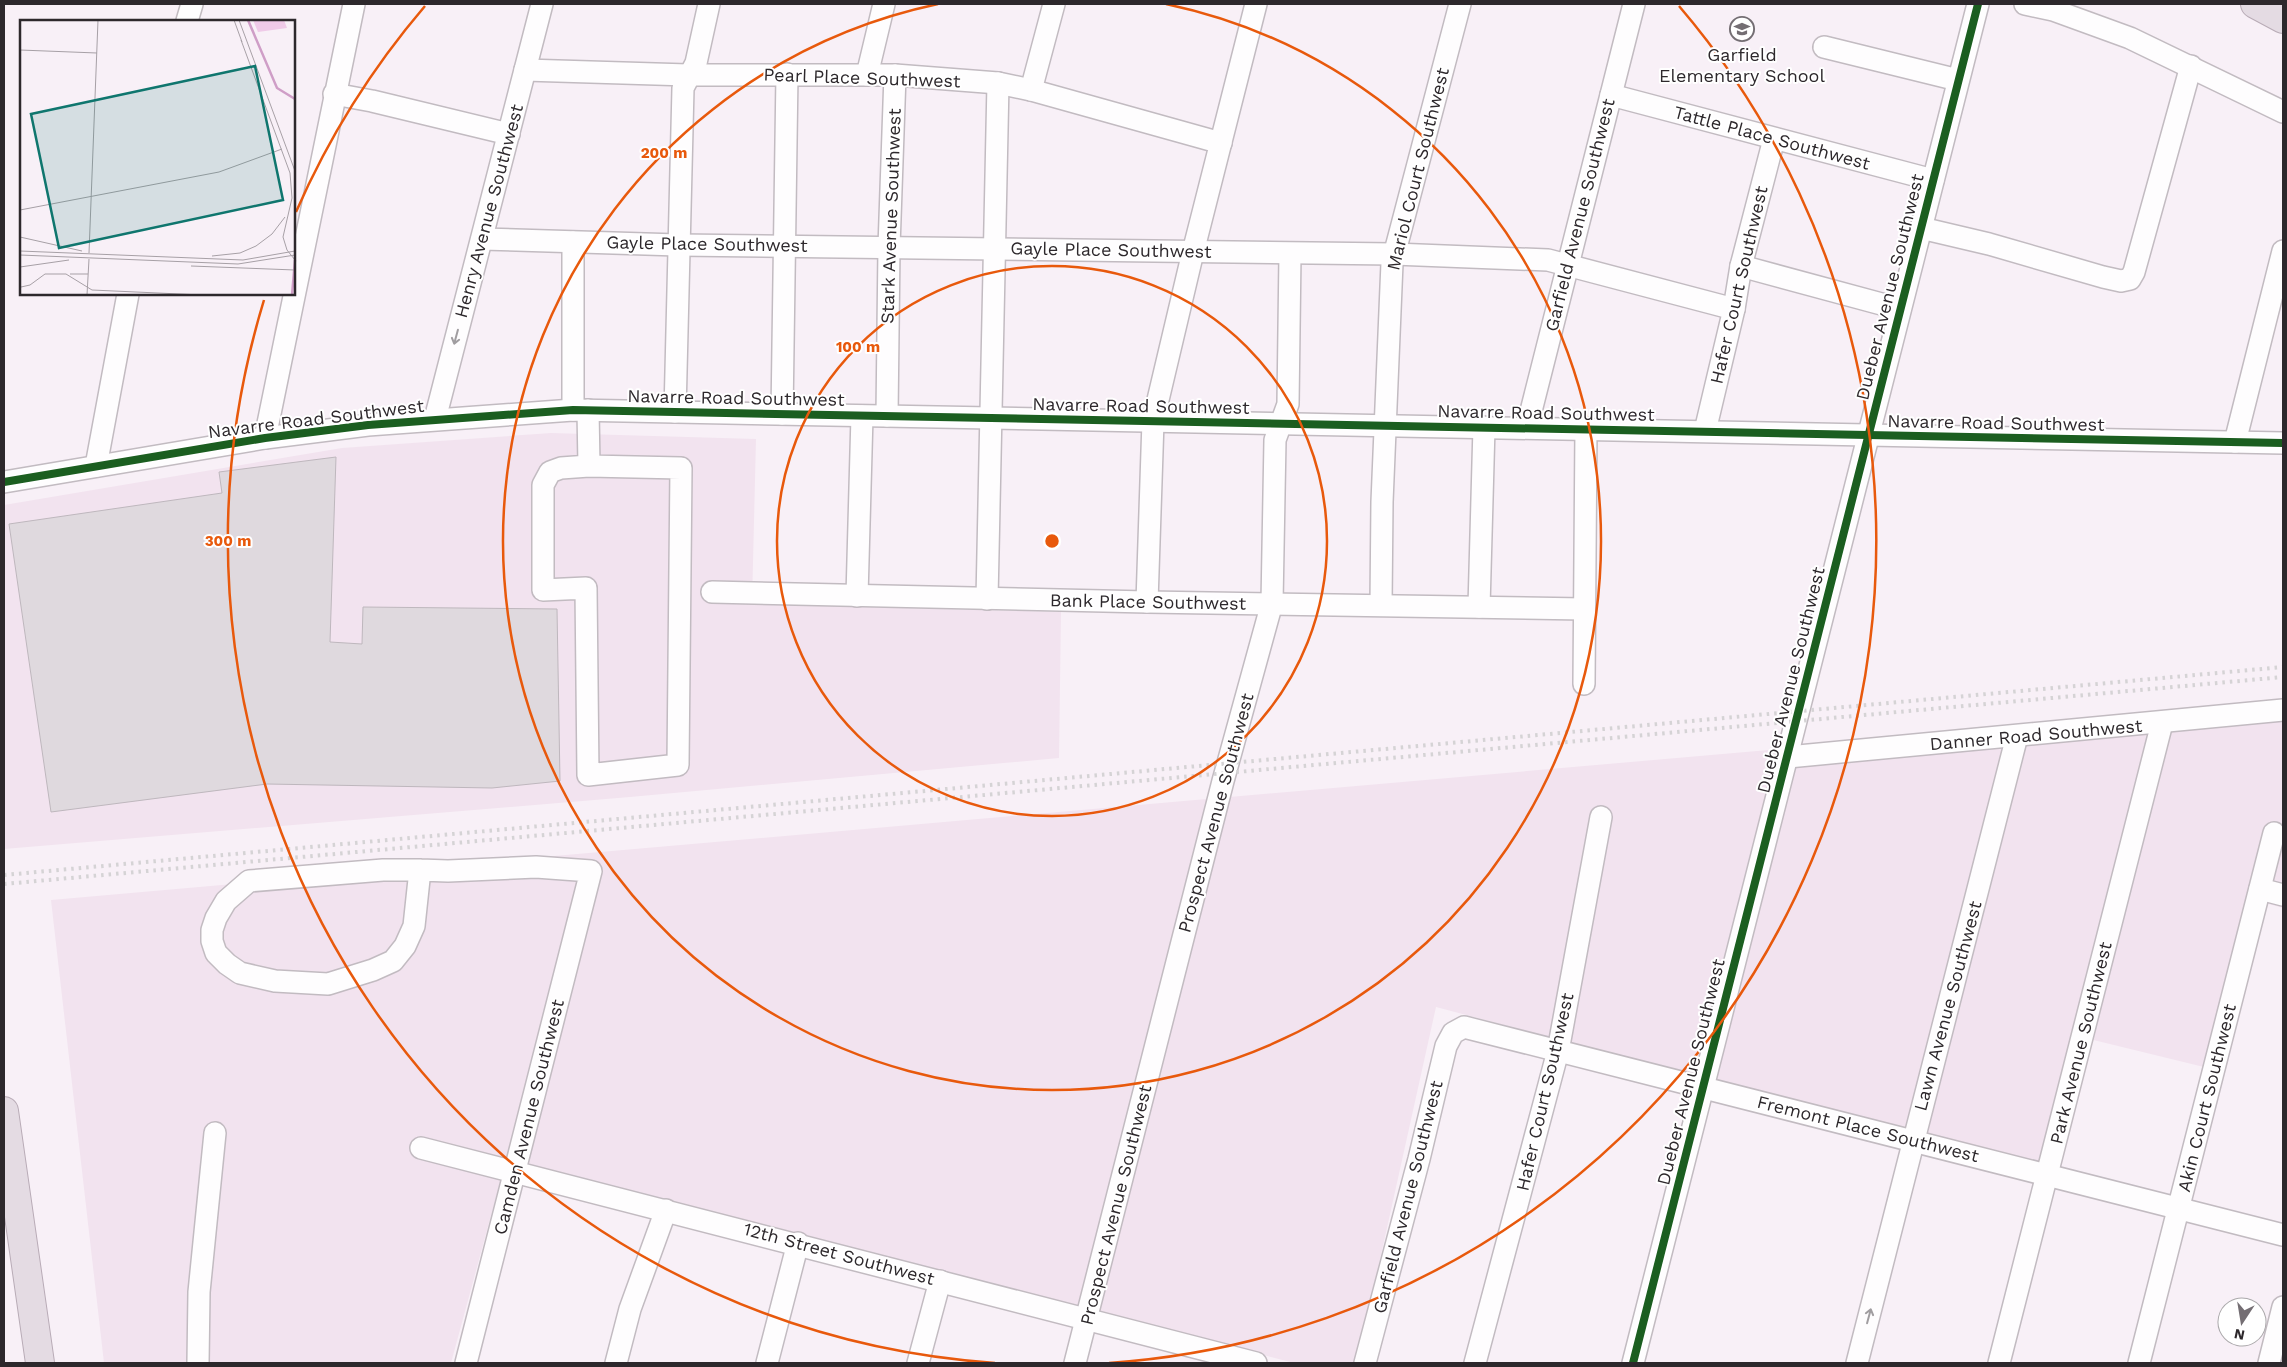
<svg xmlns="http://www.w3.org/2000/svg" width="2287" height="1367" viewBox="0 0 2287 1367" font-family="'Work Sans',sans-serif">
	<rect width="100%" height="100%" fill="#f8f0f7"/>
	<g fill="#f2e3ef">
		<polygon points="551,433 756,439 752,604 1061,612 1059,758 630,797 4,849 4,505 342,448"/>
		<polygon points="2283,705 2283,908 2250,899 2208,1068 2073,1035 2042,1167 1436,1007 1357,1363 1294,1363 506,1160 451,1363 104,1363 51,900"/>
	</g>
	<polygon fill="#dfd9de" stroke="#beb7bd" points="336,457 330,642 362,644 363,607 557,609 560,781 492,788 267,784 51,812 9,524 222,493 219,472"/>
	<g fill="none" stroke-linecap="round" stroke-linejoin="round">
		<defs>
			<g id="minor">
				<polyline points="2025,4 2053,10 2130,38 2283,112"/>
				<polyline points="187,21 192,4"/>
				<polyline points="1824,47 1958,80"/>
				<polyline points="525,70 688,75 895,75 998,83 1031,90 1221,143"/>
				<polyline points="867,75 884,4"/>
				<polyline points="1031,90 1054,4"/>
				<polyline points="334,94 372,101 509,134"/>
				<polyline points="1611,95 1933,180"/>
				<polyline points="1921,228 1989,244 2103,277 2121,281 2130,279 2134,272 2191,66"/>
				<polyline points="482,239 678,245 1394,254 1548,260 1734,309"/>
				<polyline points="573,242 573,410"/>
				<polyline points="1741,266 1900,309"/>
				<polyline points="588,410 589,466 681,468 678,765 588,775 586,588 543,590 543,485 550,472 561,468 589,466"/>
				<polyline points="675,412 683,88 696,63 709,4"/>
				<polyline points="782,414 787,74"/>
				<polyline points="887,416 889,247 895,75"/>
				<polyline points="435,419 542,4"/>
				<polyline points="1527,427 1634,4"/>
				<polyline points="1705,431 1734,309 1741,266 1774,139"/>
				<polyline points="265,438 354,4"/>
				<polyline points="2235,442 2283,251"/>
				<polyline points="96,466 128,294"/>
				<polyline points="4,482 265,438 368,425 573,410 2283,443"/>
				<polyline points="712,592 1147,602 1584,609"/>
				<polyline points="857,596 862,416"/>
				<polyline points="987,599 998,83"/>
				<polyline points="1147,602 1153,421 1193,252 1256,4"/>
				<polyline points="1381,605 1382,502 1392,263 1460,4"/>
				<polyline points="1479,607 1484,427"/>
				<polyline points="1584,684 1586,428"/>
				<polyline points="1788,757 2283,710"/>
				<polyline points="420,870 414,926 405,946 393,961 373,970 328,984 275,981 240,973 227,964 216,953 212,941 212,930 216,918 226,901 249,881 383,870 420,870 448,871 536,867 591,871 466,1363"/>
				<polyline points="2260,889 2283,895"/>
				<polyline points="421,1148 1256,1363"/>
				<polyline points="198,1363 199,1292 215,1133"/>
				<polyline points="616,1363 630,1309 666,1210"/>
				<polyline points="767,1363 798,1243"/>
				<polyline points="918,1363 940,1281"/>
				<polyline points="1075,1363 1223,781 1272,603 1275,440 1288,404 1290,254"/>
				<polyline points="1365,1363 1419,1159 1446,1046 1453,1033 1464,1027 2283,1235"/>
				<polyline points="1475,1363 1558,1051 1601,817"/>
				<polyline points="1633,1363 1978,4"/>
				<polyline points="1857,1363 2017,736"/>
				<polyline points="1999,1363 2162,723"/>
				<polyline points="2139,1363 2274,833"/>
				<polyline points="2269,1363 2283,1307"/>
			</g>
			<g id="highway">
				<polyline points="2255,4 2283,19"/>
				<polyline points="4,1111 40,1363"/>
			</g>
		</defs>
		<use href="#minor" stroke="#c2bbc1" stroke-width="24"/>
		<use href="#highway" stroke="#b8abb6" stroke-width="30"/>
		<use href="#minor" stroke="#fefdfe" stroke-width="21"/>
		<use href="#highway" stroke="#e4dbe3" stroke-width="28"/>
		<g stroke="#d5d3d5" stroke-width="4" stroke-dasharray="2.5 5" stroke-linecap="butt">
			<polyline points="4,875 2283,667"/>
			<polyline points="4,884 2283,677"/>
		</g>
		<defs>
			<g id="cycleway">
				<polyline points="4,482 265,438 368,425 573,410 2283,443"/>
				<polyline points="1633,1363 1978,4"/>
			</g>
		</defs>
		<use href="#cycleway" stroke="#fff" stroke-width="11"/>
		<use href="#cycleway" stroke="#1b5e20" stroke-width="8"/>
	</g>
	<defs><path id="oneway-shaft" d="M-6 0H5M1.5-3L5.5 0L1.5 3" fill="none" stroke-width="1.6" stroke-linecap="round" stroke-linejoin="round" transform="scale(1.25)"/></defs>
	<g stroke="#a09da0">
		<use href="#oneway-shaft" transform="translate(456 337) rotate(105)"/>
		<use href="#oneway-shaft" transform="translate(1869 1316) rotate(-75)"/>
	</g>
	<g fill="none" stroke="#e8590c" stroke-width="2.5">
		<circle cx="1052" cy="541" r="275"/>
		<path d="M1166 4A549 549 0 1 1 938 4"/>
		<path d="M995 1363A824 824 0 0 1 264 300M296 212A824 824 0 0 1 425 6M1679 6A824 824 0 0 1 1109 1363"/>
	</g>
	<defs>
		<symbol id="school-ring" viewBox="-11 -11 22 22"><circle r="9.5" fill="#fff" stroke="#746e73" stroke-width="1.5"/><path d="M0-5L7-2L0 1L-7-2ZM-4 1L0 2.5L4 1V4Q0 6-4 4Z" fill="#746e73"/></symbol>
	</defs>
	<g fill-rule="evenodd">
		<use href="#school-ring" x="1728" y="15" width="28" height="28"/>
	</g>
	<g text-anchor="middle" stroke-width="4" stroke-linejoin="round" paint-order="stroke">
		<g font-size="18" fill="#2d282c" stroke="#fff">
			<text x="1742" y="61">Garfield<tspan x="1742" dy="21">Elementary School</tspan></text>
		</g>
		<g font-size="18" fill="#2d282c" stroke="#fff">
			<text transform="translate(862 78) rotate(2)" y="6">Pearl Place Southwest</text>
			<text transform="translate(1772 138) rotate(15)" y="6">Tattle Place Southwest</text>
			<text transform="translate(1418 169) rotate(-76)" y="6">Mariol Court Southwest</text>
			<text transform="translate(489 211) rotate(-75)" y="6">Henry Avenue Southwest</text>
			<text transform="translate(1580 215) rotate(-76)" y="6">Garfield Avenue Southwest</text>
			<text transform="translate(891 216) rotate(-88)" y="6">Stark Avenue Southwest</text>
			<text transform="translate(707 244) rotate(1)" y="6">Gayle Place Southwest</text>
			<text transform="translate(1111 250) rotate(1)" y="6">Gayle Place Southwest</text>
			<text transform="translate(1739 285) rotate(-77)" y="6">Hafer Court Southwest</text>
			<text transform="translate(1890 287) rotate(-76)" y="6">Dueber Avenue Southwest</text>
			<text transform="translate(736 398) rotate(1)" y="6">Navarre Road Southwest</text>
			<text transform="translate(1141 406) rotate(1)" y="6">Navarre Road Southwest</text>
			<text transform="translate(1546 413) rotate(1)" y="6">Navarre Road Southwest</text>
			<text transform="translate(316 419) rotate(-7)" y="6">Navarre Road Southwest</text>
			<text transform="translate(1996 423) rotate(1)" y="6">Navarre Road Southwest</text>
			<text transform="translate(1148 602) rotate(1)" y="6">Bank Place Southwest</text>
			<text transform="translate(1791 680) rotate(-76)" y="6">Dueber Avenue Southwest</text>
			<text transform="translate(2036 735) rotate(-5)" y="6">Danner Road Southwest</text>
			<text transform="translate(1216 813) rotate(-75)" y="6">Prospect Avenue Southwest</text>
			<text transform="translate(1948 1006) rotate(-75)" y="6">Lawn Avenue Southwest</text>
			<text transform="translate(2081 1043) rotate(-76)" y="6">Park Avenue Southwest</text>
			<text transform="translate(1691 1072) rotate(-76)" y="6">Dueber Avenue Southwest</text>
			<text transform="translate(1545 1092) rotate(-77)" y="6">Hafer Court Southwest</text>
			<text transform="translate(2207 1098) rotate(-76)" y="6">Akin Court Southwest</text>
			<text transform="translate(529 1117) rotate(-76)" y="6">Camden Avenue Southwest</text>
			<text transform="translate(1868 1129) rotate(14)" y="6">Fremont Place Southwest</text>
			<text transform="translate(1408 1197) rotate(-76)" y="6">Garfield Avenue Southwest</text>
			<text transform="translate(1116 1205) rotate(-76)" y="6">Prospect Avenue Southwest</text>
			<text transform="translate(839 1254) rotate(15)" y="6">12th Street Southwest</text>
		</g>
	</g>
	<g transform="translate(20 20)">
		<rect width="275" height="275" fill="#f8f0f7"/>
		<path d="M233 0H264L267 8 238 12Z" fill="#efcae8"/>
		<path fill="none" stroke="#cf9ec7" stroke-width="2.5" d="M228 0 257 68 275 79M272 275 275 240"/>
		<path fill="none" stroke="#a7a0a6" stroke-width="1" d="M214 0 222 22M219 0 275 151M221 20 270 153 272 178 263 217 267 230 275 240M0 30 77 33M0 190 199 152 262 129M275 196V216M0 217 62 231M0 231 223 240 275 231M69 233 78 0M0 235 218 244 275 235M192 236 220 233 236 226 252 214 265 197M171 246 275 250M0 247 49 240M50 254H68M1 267 10 265 25 254H46L72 270 182 275M67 275 69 239"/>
		<path fill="#0f766e" fill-opacity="0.15" stroke="#0f766e" stroke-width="2.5" d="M235 46 263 180 39 228 11 94Z"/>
		<rect width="275" height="275" fill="none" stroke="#2d282c" stroke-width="2.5"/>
	</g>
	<circle cx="1052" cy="541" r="8" fill="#e8590c" stroke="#fff" stroke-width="2.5"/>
	<g font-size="15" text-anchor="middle" font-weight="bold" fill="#e8590c" stroke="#fff" stroke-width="4" stroke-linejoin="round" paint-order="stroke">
		<text x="664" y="158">200 m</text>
		<text x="858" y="352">100 m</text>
		<text x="228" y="546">300 m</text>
	</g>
	<rect width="2287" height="1367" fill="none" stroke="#2d282c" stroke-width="10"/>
	<g transform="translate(2242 1322) rotate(192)"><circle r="24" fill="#ffffff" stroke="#aba9ab"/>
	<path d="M0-4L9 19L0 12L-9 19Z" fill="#746e73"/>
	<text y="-8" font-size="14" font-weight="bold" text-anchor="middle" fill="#2d282c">N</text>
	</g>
</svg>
